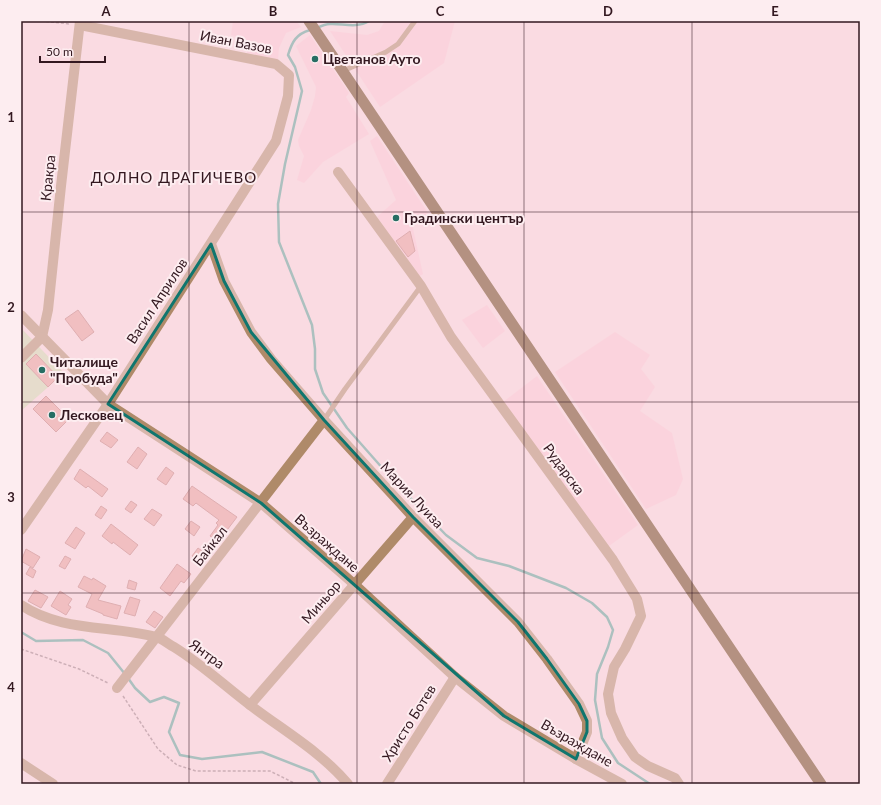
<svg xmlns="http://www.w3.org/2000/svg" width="881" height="805" viewBox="0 0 881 805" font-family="Lato,sans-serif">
	<rect width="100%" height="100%" fill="#fadbe2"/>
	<g fill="#fdcbd7">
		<polygon points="233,21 296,21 301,27 286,33 279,48 278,60 247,53 250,41 231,35"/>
		<polygon points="385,21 455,21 444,63 380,107 330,31 367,35 379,31"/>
		<polygon points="310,35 349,93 346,97 369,134 323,162 304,183 297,180 304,156 299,146 298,140 311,110 315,96 316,87 296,46"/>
		<polygon points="377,136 428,213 412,224 423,274 418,277 377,217 396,200 370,141"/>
		<polygon points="487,305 505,331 483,348 462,320"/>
		<polygon points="615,332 650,355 641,369 655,387 640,411 672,433 683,479 676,495 646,509 555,372"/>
		<polygon points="537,376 638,525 609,546 503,402"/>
	</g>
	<polygon fill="#cfddb1" points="21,328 64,373 21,411"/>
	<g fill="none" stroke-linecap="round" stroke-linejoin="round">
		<g stroke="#4ea195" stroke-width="2.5">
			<path d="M317 28C321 26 325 24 330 24 342 23 356 29 369 21"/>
			<path d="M310 30C296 34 292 42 288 55L295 67 302 91 285 164 278 204 279 242 312 325 315 349V369L323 393 347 428 392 479 446 535 477 558 509 566 566 588 592 603 607 617 613 630 608 647 597 674 595 700 602 738 618 763 650 784"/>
			<polyline points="21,632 36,641 83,640 108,653 125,674"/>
			<polyline points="128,678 135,688 150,702 164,697 179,703 169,732 180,755 202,759 262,752 313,772 321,784"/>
		</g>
	</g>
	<g fill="#e69d99" stroke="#be7976">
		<polygon points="410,231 415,251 408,257 396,241"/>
		<polygon points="78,310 94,332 82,341 65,319"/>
		<polygon points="36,354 58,377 48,387 26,364"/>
		<polygon points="46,396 69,419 56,432 33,409"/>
		<polygon points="107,432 118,440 111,448 100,441"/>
		<polygon points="138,447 147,454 137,469 127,462"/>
		<polygon points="166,467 174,473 166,485 157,479"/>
		<polygon points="80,469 108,489 102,497 88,486 86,488 74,479"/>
		<polygon points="192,486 237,517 218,542 210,536 218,525 216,523 219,520 196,503 193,506 183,499"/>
		<polygon points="131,501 137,505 131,513 125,509"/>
		<polygon points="101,506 107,510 101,519 95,515"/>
		<polygon points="152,509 162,515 154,526 144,519"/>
		<polygon points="191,521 200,527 194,536 185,529"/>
		<polygon points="111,524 138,545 130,555 113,542 112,544 102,536"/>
		<polygon points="76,527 85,533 75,549 65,543"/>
		<polygon points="198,548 209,556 203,564 192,556"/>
		<polygon points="26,549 40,557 33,568 21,561"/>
		<polygon points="65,556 71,559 65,569 59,566"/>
		<polygon points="177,564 191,574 184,583 181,581 170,596 160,588"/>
		<polygon points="30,567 36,571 33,578 26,574"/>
		<polygon points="84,576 92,580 93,578 106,586 98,600 121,606 117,619 103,615 103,614 86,607 92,594 78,587"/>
		<polygon points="129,580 137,583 135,590 127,588"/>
		<polygon points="35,590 48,597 41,608 28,601"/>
		<polygon points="60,591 72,599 68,605 71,607 66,615 51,606"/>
		<polygon points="130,597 140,600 135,616 124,613"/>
		<polygon points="154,611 163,617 155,628 146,622"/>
	</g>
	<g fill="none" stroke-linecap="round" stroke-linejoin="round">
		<g stroke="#987b83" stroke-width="1.5" stroke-dasharray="3 2" stroke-linecap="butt">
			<polyline points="41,21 70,24"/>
			<polyline points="21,649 79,669 108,683"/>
			<polyline points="123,696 158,749 177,765 196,771 270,771 296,784"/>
		</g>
		<g stroke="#af8a69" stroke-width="5">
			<polyline points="343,71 386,52 398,44 415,21"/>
			<polyline points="324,420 345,389 421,286"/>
		</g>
		<g stroke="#af8a69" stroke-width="10">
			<polyline points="338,172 421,286 451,337 613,560 637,599 641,616 625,649 614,667 608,694 611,713 622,738 635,757 648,766 675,778 679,784"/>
			<polyline points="211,244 224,281 251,332 271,359 324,420 413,517 518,622 547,659 579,704 587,721 587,732 576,759"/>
			<polyline points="21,315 108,404 261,503 354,584 455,677 504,716 576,759 622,784"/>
			<polyline points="42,337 48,310 61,186 80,21"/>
			<polyline points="21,358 42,337"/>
			<polyline points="21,530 108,404 276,141 288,96 289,75 276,64 80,25"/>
			<path d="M21 605C62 632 110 625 156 637 162 638 168 644 174 647 203 665 227 688 254 708 286 732 322 753 348 784"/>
			<polyline points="117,688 324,420"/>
			<polyline points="250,705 413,517"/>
			<polyline points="21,763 53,784"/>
			<polyline points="387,784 455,677"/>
		</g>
		<polyline stroke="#60390c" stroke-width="11" points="309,21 821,784"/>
	</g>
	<path d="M0 0H881V805H0ZM211 244 224 281 251 332 324 420 413 517 518 622 547 659 579 704 587 721V732L576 759 504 716 261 503 108 404Z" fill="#fadbe2" fill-opacity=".55" fill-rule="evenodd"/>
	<path fill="none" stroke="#0f766e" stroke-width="3" stroke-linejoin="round" d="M211 244 224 281 251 332 324 420 413 517 518 622 547 659 579 704 587 721V732L576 759 504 716 261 503 108 404Z"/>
	<path fill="none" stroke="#331820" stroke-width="1" stroke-opacity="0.55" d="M189 21V784M357 21V784M524 21V784M692 21V784M21 212H860M21 402H860M21 593H860"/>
	<g fill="#266d63" stroke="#fdedf0" stroke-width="1.5">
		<circle cx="315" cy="59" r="4"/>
		<circle cx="396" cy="218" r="4"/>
		<circle cx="42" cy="370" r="4"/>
		<circle cx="52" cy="415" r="4"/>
	</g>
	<g text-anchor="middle" stroke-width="4" stroke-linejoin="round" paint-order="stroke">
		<g font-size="14" fill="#331820" stroke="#fdedf0">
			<text transform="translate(236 42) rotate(11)" y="5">Иван Вазов</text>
			<text transform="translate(48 178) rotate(-84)" y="5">Кракра</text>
			<text transform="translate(157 301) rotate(-57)" y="5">Васил Априлов</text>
			<text transform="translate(564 469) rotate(54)" y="5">Рударска</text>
			<text transform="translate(412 495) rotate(47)" y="5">Мария Луиза</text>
			<text transform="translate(327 543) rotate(41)" y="5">Възраждане</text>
			<text transform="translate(210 546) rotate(-52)" y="5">Байкал</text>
			<text transform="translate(321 602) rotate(-49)" y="5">Миньор</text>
			<text transform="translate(207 654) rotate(36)" y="5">Янтра</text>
			<text transform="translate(409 723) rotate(-58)" y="5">Христо Ботев</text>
			<text transform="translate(577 743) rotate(30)" y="5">Възраждане</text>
		</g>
		<g font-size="14" font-weight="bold" fill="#331820" stroke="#fdedf0" text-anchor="start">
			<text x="323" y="64">Цветанов Ауто</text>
			<text x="404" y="223">Градински център</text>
			<text x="50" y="367">Читалище<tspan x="50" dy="16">"Пробуда"</tspan></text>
			<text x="60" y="420">Лесковец</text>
		</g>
		<g font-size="15" letter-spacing="1" fill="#331820" stroke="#fdedf0">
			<text x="174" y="183">ДОЛНО ДРАГИЧЕВО</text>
		</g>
	</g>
	<rect width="881" height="805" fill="none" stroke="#fdedf0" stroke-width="44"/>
	<path d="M40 56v6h65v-6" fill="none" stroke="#331820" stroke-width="2"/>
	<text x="46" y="56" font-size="12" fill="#331820" stroke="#fdedf0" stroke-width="3" paint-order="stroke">50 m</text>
	<rect x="22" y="22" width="837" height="761" fill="none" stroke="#331820" stroke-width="1.5"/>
	<g font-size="13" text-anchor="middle" font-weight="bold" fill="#331820">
		<text x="106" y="16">A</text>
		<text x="273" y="16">B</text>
		<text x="440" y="16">C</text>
		<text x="608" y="16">D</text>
		<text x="775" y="16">E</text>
		<text x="11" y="122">1</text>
		<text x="11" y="312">2</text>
		<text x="11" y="502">3</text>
		<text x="11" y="692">4</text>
	</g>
</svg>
